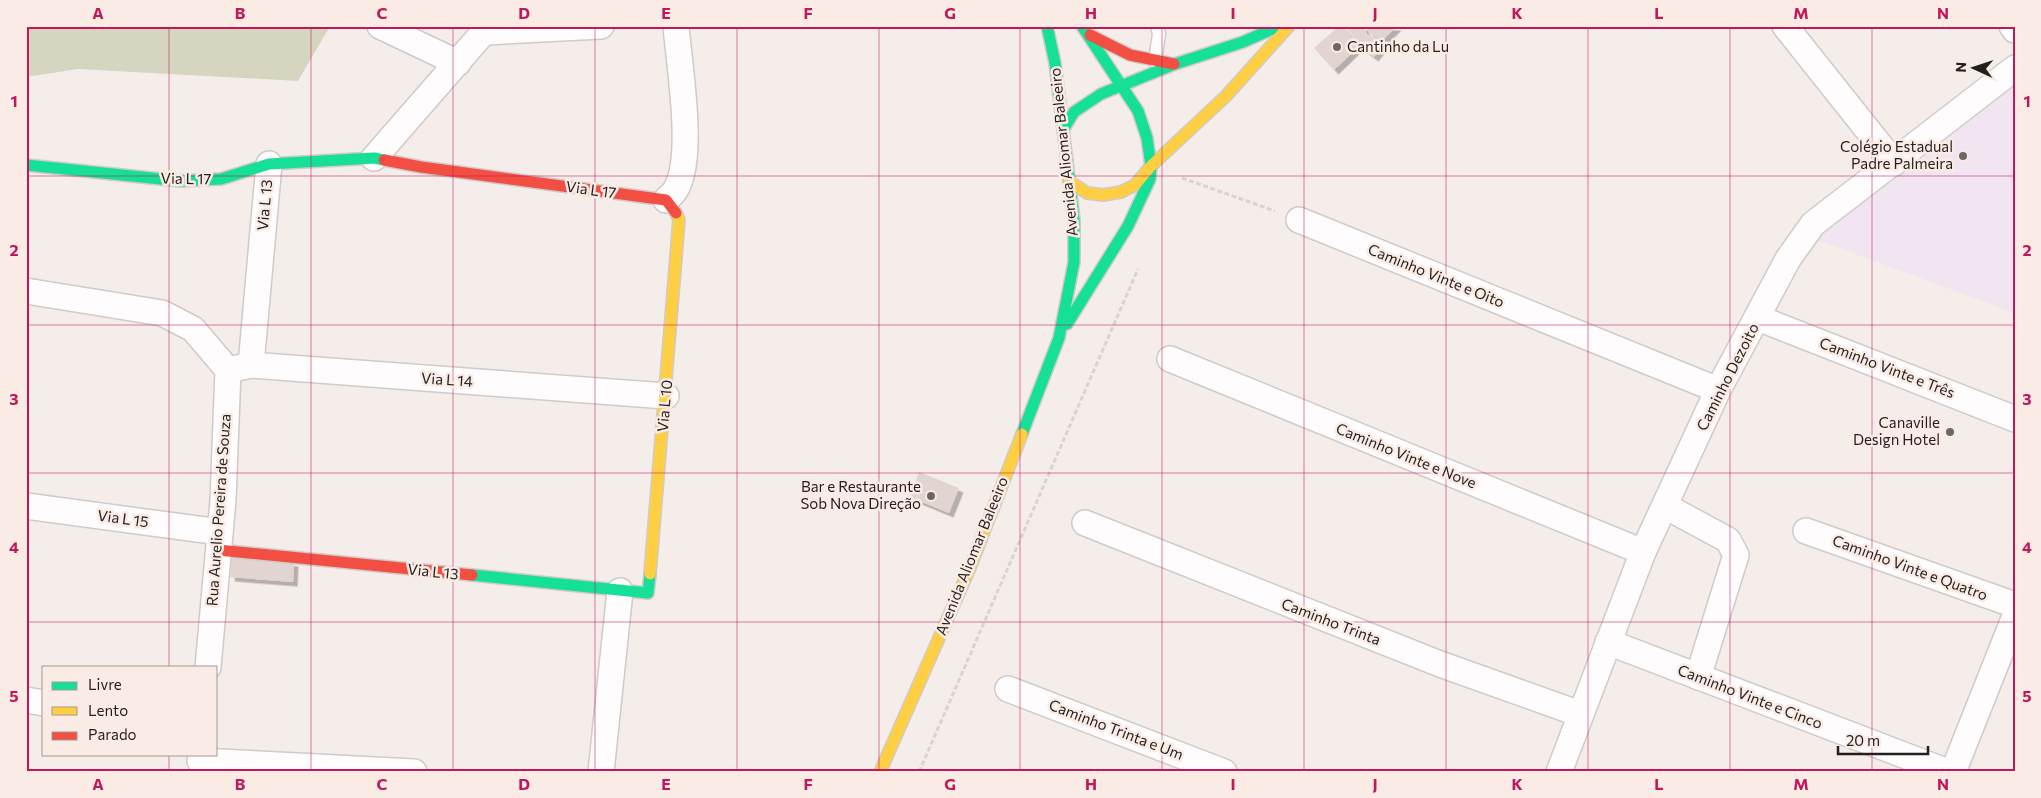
<svg xmlns="http://www.w3.org/2000/svg" width="2041" height="798" viewBox="0 0 2041 798" font-family="Commissioner,sans-serif">
	<defs>
		<filter id="shadow"><feDropShadow dx="4.5" dy="4.5" stdDeviation="0" flood-color="#0004"/></filter>
	</defs>
	<rect width="100%" height="100%" fill="#f5edea"/>
	<polygon fill="#f0e5f0" points="2015,77 2015,313 1807,236"/>
	<polygon fill="#d5d5c0" points="26,26 330,26 298,81 78,69 26,77"/>
	<g fill="#e2d5d1" filter="url(#shadow)">
		<polygon points="1339,26 1343,26 1359,46 1334,70 1314,48"/>
		<polygon points="1345,26 1364,26 1367,34 1385,43 1374,57 1362,48"/>
		<polygon points="1366,26 1397,26 1382,41 1369,33"/>
		<polygon points="919,472 959,488 949,513 910,497"/>
		<polygon points="232,557 294,562 293,582 230,577"/>
	</g>
	<g fill="none" stroke-linecap="round" stroke-linejoin="round">
		<defs>
			<polyline id="lane" points="1155,61 1159,34 1157,26"/>
			<g id="street">
				<polyline points="380,26 458,63"/>
				<polyline points="1785,26 1894,163"/>
				<polyline points="2012,26 2015,30"/>
				<polyline points="486,32 601,26"/>
				<polyline points="374,158 489,26"/>
				<path d="M666 200C669 197 674 193 676 189 695 156 679 65 676 26"/>
				<polyline points="1299,220 1718,390"/>
				<polyline points="26,291 162,313 193,329 228,370 223,500 208,667"/>
				<polyline points="1758,318 2015,419"/>
				<polyline points="1170,359 1643,552"/>
				<polyline points="251,365 269,164"/>
				<polyline points="228,370 251,365 666,396"/>
				<polyline points="26,506 220,532"/>
				<polyline points="1665,506 1728,540 1736,555 1698,677"/>
				<polyline points="1085,523 1440,664 1580,714"/>
				<polyline points="1806,531 2015,605"/>
				<polyline points="1608,642 1948,772"/>
				<polyline points="1008,689 1224,772"/>
				<polyline points="26,700 44,703"/>
				<polyline points="200,761 414,772"/>
				<polyline points="601,772 620,591"/>
				<polyline points="1559,772 1643,552 1718,390 1788,259 1813,224 2015,68"/>
				<polyline points="1953,772 2015,616"/>
			</g>
			<g id="fast">
				<polyline points="1063,130 1074,112 1101,94 1175,64 1243,42 1279,26"/>
				<polyline points="26,165 180,181 221,179 269,164 374,158 384,160"/>
				<polyline points="1067,324 1128,226 1150,179 1151,166 1147,138 1138,111 1082,26"/>
				<polyline points="1022,434 1059,338 1074,262 1074,220 1055,63 1047,26"/>
				<polyline points="472,575 648,593 650,574"/>
			</g>
			<g id="slow">
				<polyline points="1069,181 1087,193 1103,195 1121,192 1135,185 1151,166 1226,96 1289,26"/>
				<polyline points="650,574 679,220 676,213"/>
				<polyline points="880,772 969,570 1022,434"/>
			</g>
			<g id="jam">
				<polyline points="1090,35 1130,55 1174,64"/>
				<polyline points="384,160 421,167 666,200 676,213"/>
				<polyline points="218,550 472,575"/>
			</g>
		</defs>
		<use href="#lane" stroke="#d0cac8" stroke-width="15"/>
		<use href="#street" stroke="#d0cac8" stroke-width="28"/>
		<use href="#fast" stroke="#d0cac8" stroke-width="14"/>
		<use href="#slow" stroke="#d0cac8" stroke-width="14"/>
		<use href="#jam" stroke="#d0cac8" stroke-width="14"/>
		<g stroke="#d7d5d4" stroke-width="3" stroke-dasharray="5 2.5" stroke-linecap="butt">
			<polyline points="1182,178 1275,211"/>
			<polyline points="919,772 1138,269"/>
		</g>
		<use href="#lane" stroke="#fefcfc" stroke-width="12"/>
		<use href="#street" stroke="#fefcfc" stroke-width="25"/>
		<use href="#fast" stroke="#16e098" stroke-width="11"/>
		<use href="#slow" stroke="#ffcf43" stroke-width="11"/>
		<use href="#jam" stroke="#f24e42" stroke-width="11"/>
	</g>
	<path fill="none" stroke="#c2185b" stroke-width="1" stroke-opacity="0.55" d="M169 26V667M311 26V772M453 26V772M595 26V772M737 26V772M879 26V772M1020 26V772M1162 26V772M1304 26V772M1446 26V772M1588 26V772M1730 26V772M1872 26V772M26 176H2015M26 325H2015M26 473H2015M26 622H2015M169 754V772"/>
	<g fill="#6d6765" stroke="#faebe5" stroke-width="2">
		<circle cx="1337" cy="47" r="5"/>
		<circle cx="1963" cy="156" r="5"/>
		<circle cx="1950" cy="432" r="5"/>
		<circle cx="931" cy="496" r="5"/>
	</g>
	<g text-anchor="middle" stroke-width="5" stroke-linejoin="round" paint-order="stroke">
		<g font-size="15" fill="#241f1d" stroke="#faebe5" text-anchor="end">
			<text x="1347" y="52" text-anchor="start">Cantinho da Lu</text>
			<text x="1953" y="152">Colégio Estadual<tspan x="1953" dy="17">Padre Palmeira</tspan></text>
			<text x="1940" y="428">Canaville<tspan x="1940" dy="17">Design Hotel</tspan></text>
			<text x="921" y="492">Bar e Restaurante<tspan x="921" dy="17">Sob Nova Direção</tspan></text>
		</g>
		<g font-size="15" fill="#241f1d" stroke="#faebe5">
			<text transform="translate(1064 152) rotate(-96)" y="5">Avenida Aliomar Baleeiro</text>
			<text transform="translate(186 179) rotate(1)" y="5">Via L 17</text>
			<text transform="translate(591 190) rotate(8)" y="5">Via L 17</text>
			<text transform="translate(265 205) rotate(-85)" y="5">Via L 13</text>
			<text transform="translate(1436 276) rotate(22)" y="5">Caminho Vinte e Oito</text>
			<text transform="translate(1887 368) rotate(21)" y="5">Caminho Vinte e Três</text>
			<text transform="translate(1728 377) rotate(-63)" y="5">Caminho Dezoito</text>
			<text transform="translate(447 380) rotate(4)" y="5">Via L 14</text>
			<text transform="translate(665 406) rotate(-85)" y="5">Via L 10</text>
			<text transform="translate(1406 456) rotate(22)" y="5">Caminho Vinte e Nove</text>
			<text transform="translate(219 510) rotate(-86)" y="5">Rua Aurelio Pereira de Souza</text>
			<text transform="translate(123 519) rotate(8)" y="5">Via L 15</text>
			<text transform="translate(972 556) rotate(-68)" y="5">Avenida Aliomar Baleeiro</text>
			<text transform="translate(1910 568) rotate(20)" y="5">Caminho Vinte e Quatro</text>
			<text transform="translate(433 572) rotate(6)" y="5">Via L 13</text>
			<text transform="translate(1331 622) rotate(21)" y="5">Caminho Trinta</text>
			<text transform="translate(1750 697) rotate(21)" y="5">Caminho Vinte e Cinco</text>
			<text transform="translate(1116 730) rotate(21)" y="5">Caminho Trinta e Um</text>
		</g>
	</g>
	<rect width="2041" height="798" fill="none" stroke="#faebe5" stroke-width="55"/>
	<rect x="42" y="666" width="175" height="90" fill="#faebe5" stroke="#a49995"/>
	<rect x="52" y="682" width="25" height="8" fill="#16e098" stroke="#a49995"/>
	<text x="88" y="690" font-size="15" fill="#241f1d">Livre</text>
	<rect x="52" y="707" width="25" height="8" fill="#ffcf43" stroke="#a49995"/>
	<text x="88" y="716" font-size="15" fill="#241f1d">Lento</text>
	<rect x="52" y="732" width="25" height="8" fill="#f24e42" stroke="#a49995"/>
	<text x="88" y="740" font-size="15" fill="#241f1d">Parado</text>
	<g transform="translate(1974 68) rotate(273)" stroke="#faebe5" stroke-width="4" paint-order="stroke">
	<path d="M0-4L9 19L0 12L-9 19Z" fill="#241f1d"/>
	<text y="-8" font-size="14" font-weight="bold" text-anchor="middle" fill="#241f1d">N</text>
	</g>
	<path d="M1838 746v8h90v-8" fill="none" stroke="#241f1d" stroke-width="2.5"/>
	<text x="1846" y="746" font-size="15" fill="#241f1d" stroke="#faebe5" stroke-width="4" paint-order="stroke">20 m</text>
	<rect x="28" y="28" width="1986" height="742" fill="none" stroke="#c2185b" stroke-width="2"/>
	<g font-size="16" text-anchor="middle" font-weight="bold" fill="#c2185b">
		<text x="98" y="19">A</text>
		<text x="240" y="19">B</text>
		<text x="382" y="19">C</text>
		<text x="524" y="19">D</text>
		<text x="666" y="19">E</text>
		<text x="808" y="19">F</text>
		<text x="950" y="19">G</text>
		<text x="1091" y="19">H</text>
		<text x="1233" y="19">I</text>
		<text x="1375" y="19">J</text>
		<text x="1517" y="19">K</text>
		<text x="1659" y="19">L</text>
		<text x="1801" y="19">M</text>
		<text x="1943" y="19">N</text>
		<text x="14" y="107">1</text>
		<text x="2027" y="107">1</text>
		<text x="14" y="256">2</text>
		<text x="2027" y="256">2</text>
		<text x="14" y="405">3</text>
		<text x="2027" y="405">3</text>
		<text x="14" y="553">4</text>
		<text x="2027" y="553">4</text>
		<text x="14" y="702">5</text>
		<text x="2027" y="702">5</text>
		<text x="98" y="790">A</text>
		<text x="240" y="790">B</text>
		<text x="382" y="790">C</text>
		<text x="524" y="790">D</text>
		<text x="666" y="790">E</text>
		<text x="808" y="790">F</text>
		<text x="950" y="790">G</text>
		<text x="1091" y="790">H</text>
		<text x="1233" y="790">I</text>
		<text x="1375" y="790">J</text>
		<text x="1517" y="790">K</text>
		<text x="1659" y="790">L</text>
		<text x="1801" y="790">M</text>
		<text x="1943" y="790">N</text>
	</g>
</svg>
